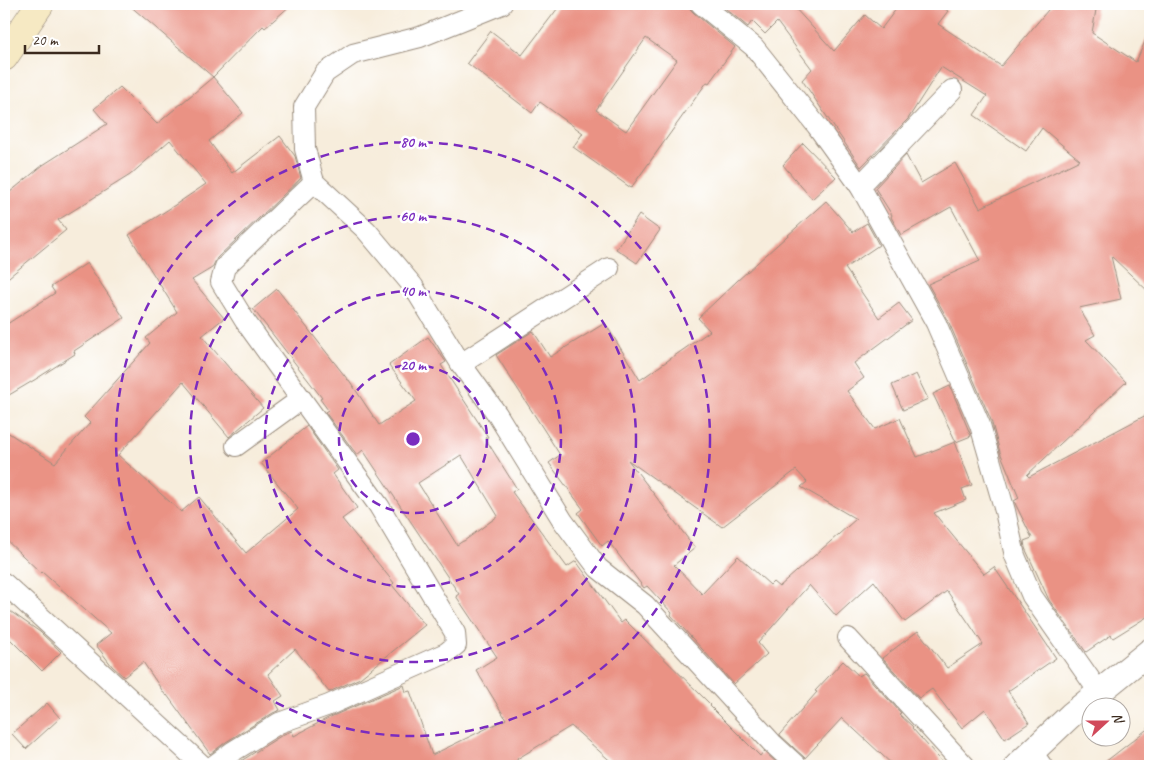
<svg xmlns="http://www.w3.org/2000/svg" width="1154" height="770" viewBox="0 0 1154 770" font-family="Caveat,sans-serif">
	<rect width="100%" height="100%" fill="#fff"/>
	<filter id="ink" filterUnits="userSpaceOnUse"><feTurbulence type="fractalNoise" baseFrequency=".02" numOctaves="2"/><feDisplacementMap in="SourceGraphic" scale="10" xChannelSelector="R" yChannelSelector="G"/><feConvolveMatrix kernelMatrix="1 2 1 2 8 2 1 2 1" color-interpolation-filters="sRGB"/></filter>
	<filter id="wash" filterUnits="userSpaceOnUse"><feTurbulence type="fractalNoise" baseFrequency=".0096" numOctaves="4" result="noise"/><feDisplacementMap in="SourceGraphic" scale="20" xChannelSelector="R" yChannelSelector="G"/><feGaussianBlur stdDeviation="1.12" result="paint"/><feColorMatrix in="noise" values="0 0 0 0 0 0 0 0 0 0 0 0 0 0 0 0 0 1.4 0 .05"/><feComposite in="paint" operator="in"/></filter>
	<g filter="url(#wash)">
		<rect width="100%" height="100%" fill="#f7eddc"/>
		<g id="blocks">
			<g fill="#ea9284" fill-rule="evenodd">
				<polygon points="128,4 292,4 265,28 263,26 213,77"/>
				<path d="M561 4H689L690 9 694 13 735 47 709 83 707 82 631 188 573 147 583 133 540 102 532 113 467 63 491 31 522 55ZM646 38 677 60 626 131 596 110Z"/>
				<polygon points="720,4 797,4 794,7 834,51 865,15 881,29 900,4 938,4 948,11 938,24 1001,66 1053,4 1097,4 1092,33 1136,62 1150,30 1150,293 1111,256 1121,299 1079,308 1095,335 1086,340 1126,382 1027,475 1029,477 1150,413 1150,615 1113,638 1111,635 1086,652 1049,600 1025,548 1024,541 1032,538 1014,501 1019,498 1000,452 991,420 947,318 928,284 980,261 951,207 901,235 891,217 892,215 875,188 906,155 921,183 955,163 980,208 1080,160 1042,128 1026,151 974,115 987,96 941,67 908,119 861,167 802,80 812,69 777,22 765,34 752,21 748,27"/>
				<polygon points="213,77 243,113 209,141 232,173 280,136 295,156 301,178 217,258 212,268 192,280 224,318 202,336 263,408 229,437 183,382 118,455 181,512 199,497 246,553 298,509 261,463 307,426 338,470 333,474 357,508 342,519 394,583 392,585 425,625 360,678 329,692 295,649 268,674 283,696 275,701 280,710 273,713 226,742 210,754 167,695 166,696 143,662 124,677 112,666 96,645 111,633 42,572 41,573 4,538 4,430 55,463 90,423 84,417 150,343 146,338 177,312 129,235 175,205 206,184 170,140 130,175 58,220 66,230 4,281 4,197 43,165 107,124 94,109 120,87 157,124"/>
				<polygon points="803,143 836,177 812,199 783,165"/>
				<path d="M826 201 853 232 867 223 879 245 845 268 879 318 899 303 912 320 854 363 864 378 847 391 875 429 900 418 917 457 955 442 972 485 962 489 966 500 934 513 984 574 994 567 1056 658 1008 691 1029 723 1005 739 985 709 962 728 932 689 919 698 882 658 918 631 947 668 983 644 947 591 905 622 874 581 836 616 809 585 758 643 767 654 734 684 671 615 672 613 647 586 644 588 608 541 602 546 578 513 583 509 549 463 560 455 496 355 533 331 550 357 605 323 640 380 710 331 698 318 737 281ZM628 460 722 527 796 470 807 482 801 487 856 519 779 587 773 582 770 585 738 556 702 594 674 565 695 548Z"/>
				<polygon points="639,215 660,230 637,263 616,249"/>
				<polygon points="87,263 124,318 74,351 75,354 36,379 4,398 4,326 55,293 51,287"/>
				<path d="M277 289 348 380H349L379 425 416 401 389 365 428 337 446 362 441 365 488 437 485 438 517 489 512 492 567 567 576 561 621 623 625 620 711 705 710 706 760 756 764 751 780 766H616L571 726 517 759 519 766H233L284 734 292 731 294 736 328 718 404 685 406 692 410 691 432 755 506 719 476 670 497 657 456 596 459 594 363 450 357 455 325 412 328 410 320 399 322 398 253 309ZM461 455 498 516 464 541H463L457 545 418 483Z"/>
				<polygon points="916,374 928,399 903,410 892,385"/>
				<polygon points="950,386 971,436 956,442 933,394"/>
				<polygon points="4,607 40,632 61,652 42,671 4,633"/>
				<polygon points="843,661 859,676 864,673 901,713 899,714 913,727 912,728 946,766 894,766 842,718 805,758 780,735 780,734 817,692 815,691"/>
				<polygon points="47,703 60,718 26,749 12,734"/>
				<polygon points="1150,727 1150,766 1100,766"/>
			</g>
		</g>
	</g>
	<g filter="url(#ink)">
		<use href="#blocks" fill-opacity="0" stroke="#998c7d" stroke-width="1"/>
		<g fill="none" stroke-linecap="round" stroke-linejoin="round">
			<defs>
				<g id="minor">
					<polyline points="502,4 420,37 353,54 325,73 304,107 305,149 314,182 366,230 413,286 461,364 497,414 563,521 598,568 645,605 772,743 797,766"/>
					<polyline points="701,4 754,47 817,126 860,186 936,323 980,425 1005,511 1015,556 1032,596 1099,692"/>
					<polyline points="860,186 952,90"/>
					<polyline points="461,364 609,268"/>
					<polyline points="236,446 301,399"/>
					<polyline points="4,583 203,766"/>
					<polyline points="848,638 965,766"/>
					<polyline points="1032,752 1042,766"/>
					<polyline points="213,766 232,752 279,723 329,705 446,653 456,645 455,633 379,506 245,321 221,282 225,267 314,182"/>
				</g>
				<polyline id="tertiary" points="1017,766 1071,715 1150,651"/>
				<polyline id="secondary" points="4,57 40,4"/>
			</defs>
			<use href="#minor" stroke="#998c7d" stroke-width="22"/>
			<use href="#tertiary" stroke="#998c7d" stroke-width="27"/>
			<use href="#secondary" stroke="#998c7d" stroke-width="29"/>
			<use href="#minor" stroke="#fff" stroke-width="20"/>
			<use href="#tertiary" stroke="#fff" stroke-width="25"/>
			<use href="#secondary" stroke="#f6e9c3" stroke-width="28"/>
		</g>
	</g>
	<g fill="none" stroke="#7b2cbf" stroke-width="2.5" stroke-dasharray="9 6">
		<circle cx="413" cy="439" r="74"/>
		<circle cx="413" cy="439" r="148"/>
		<circle cx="413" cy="439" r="223"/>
		<circle cx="413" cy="439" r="297"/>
	</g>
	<circle cx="413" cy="439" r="8" fill="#7b2cbf" stroke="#fff" stroke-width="2.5"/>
	<g font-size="15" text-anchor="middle" font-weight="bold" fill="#7b2cbf" stroke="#fff" stroke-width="5" stroke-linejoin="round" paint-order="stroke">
		<text x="413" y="147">80 m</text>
		<text x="413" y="221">60 m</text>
		<text x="413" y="296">40 m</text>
		<text x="413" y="370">20 m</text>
	</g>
	<rect width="1154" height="770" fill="none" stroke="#fff" stroke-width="20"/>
	<g transform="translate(1106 722) rotate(69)"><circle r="24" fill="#ffffff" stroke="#b1aaa5"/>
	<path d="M0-4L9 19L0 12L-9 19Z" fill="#d1495b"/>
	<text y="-8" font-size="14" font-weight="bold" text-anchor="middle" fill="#3b2a1e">N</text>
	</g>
	<path d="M25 45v8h74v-8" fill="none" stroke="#3b2a1e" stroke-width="2.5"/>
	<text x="32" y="45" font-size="15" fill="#3b2a1e" stroke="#ffffff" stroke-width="4" paint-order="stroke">20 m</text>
</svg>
